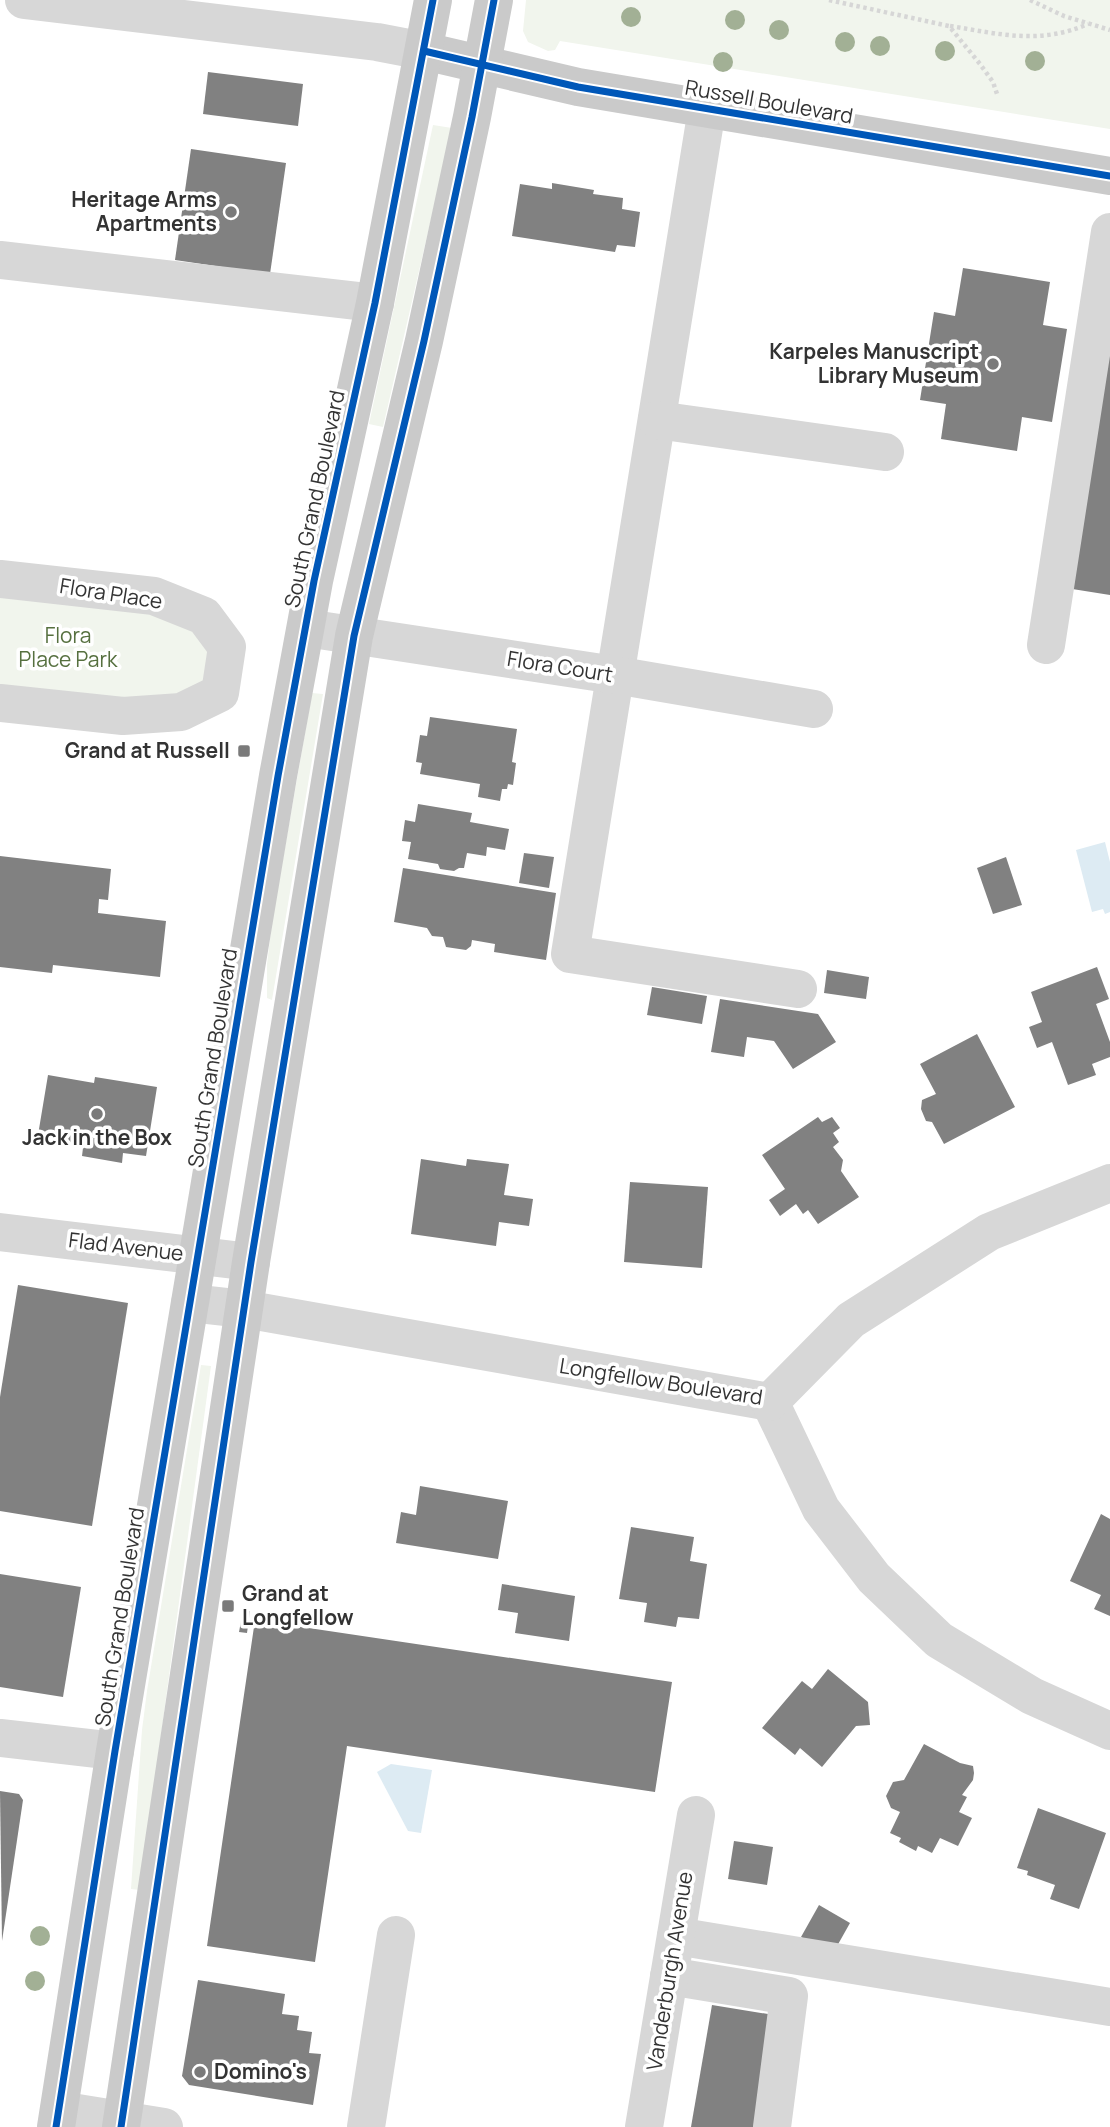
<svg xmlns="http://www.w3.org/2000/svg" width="1110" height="2127" viewBox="0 0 1110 2127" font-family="Manrope,sans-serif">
	<rect width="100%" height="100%" fill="#fff"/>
	<g fill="#f1f5ed">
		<polygon points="526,0 1110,0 1110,129 560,41 555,50 548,51 528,42 523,31"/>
		<polygon points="433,125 452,128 383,427 369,424"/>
		<polygon points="0,579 204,616 220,693 0,703"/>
		<polygon points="312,693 323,694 272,1000 267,998 267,964 272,922"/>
		<polygon points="201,1365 211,1366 140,1890 131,1889 142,1730 147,1691"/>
	</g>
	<g fill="#ddebf3">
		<polygon points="1105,842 1110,862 1110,912 1105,914 1103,909 1092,912 1076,850"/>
		<polygon points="391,1764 432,1770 421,1833 408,1831 377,1772"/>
	</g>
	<g fill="#818181">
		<polygon points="208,72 303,84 298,126 203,114"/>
		<polygon points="191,149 286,163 270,274 175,260"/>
		<polygon points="552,183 594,190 593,194 623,198 622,209 640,212 635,247 617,245 615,252 512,236 520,184 552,189"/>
		<polygon points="963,268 1050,282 1043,325 1067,329 1052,422 1022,417 1017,451 941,439 946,404 920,400 934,312 955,316"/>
		<polygon points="1110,332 1110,595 1066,588"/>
		<polygon points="430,717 517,729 512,762 516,763 513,785 508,784 507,789 502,789 500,801 478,797 480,784 420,774 422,763 416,762 420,735 427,736"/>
		<polygon points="418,804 472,813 470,822 509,829 505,850 487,847 486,856 467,853 464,868 459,868 454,871 440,869 438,864 408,859 411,842 402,841 405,820 415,822"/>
		<polygon points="524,853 554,857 549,888 519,883"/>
		<polygon points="0,856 111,869 108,900 99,899 98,913 166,921 160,977 53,965 52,973 0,967"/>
		<polygon points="1006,857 1022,905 993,914 977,868"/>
		<polygon points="403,868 556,893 546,960 494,952 495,944 472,940 471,946 466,950 446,947 443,937 432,936 427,928 394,922"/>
		<polygon points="1097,967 1109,999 1096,1004 1110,1042 1110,1057 1092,1064 1096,1075 1068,1085 1052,1042 1037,1048 1029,1027 1042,1022 1031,992"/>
		<polygon points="827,970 869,977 866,999 824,993"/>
		<polygon points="652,987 707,996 702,1024 647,1015"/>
		<polygon points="720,999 818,1014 836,1042 793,1069 774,1041 747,1037 744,1057 711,1052"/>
		<polygon points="977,1034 1015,1107 944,1144 932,1122 926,1121 921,1109 922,1100 936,1094 920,1064"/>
		<polygon points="48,1075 94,1083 95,1077 157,1087 146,1156 123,1153 122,1163 82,1156 83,1148 37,1141"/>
		<polygon points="818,1117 822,1122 832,1117 840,1128 833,1133 839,1142 833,1147 843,1160 841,1171 859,1197 818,1224 808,1210 803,1214 796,1204 780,1216 769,1200 785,1189 762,1155"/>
		<polygon points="421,1159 466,1166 467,1159 509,1164 504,1195 533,1199 529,1226 499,1222 496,1246 411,1234"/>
		<polygon points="630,1182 708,1187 702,1268 624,1262"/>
		<polygon points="18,1285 128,1303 92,1526 0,1511 0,1397"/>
		<polygon points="420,1486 508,1501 498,1559 396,1543 401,1512 416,1515"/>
		<polygon points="1101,1514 1110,1519 1110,1616 1094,1609 1101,1595 1070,1581"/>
		<polygon points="631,1527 694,1537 690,1561 707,1564 699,1619 678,1617 676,1627 644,1622 647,1603 619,1599"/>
		<polygon points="0,1574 81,1587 63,1697 0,1687"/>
		<polygon points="502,1584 575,1596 569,1641 515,1633 518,1613 498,1610"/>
		<polygon points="243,1610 250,1611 247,1633 239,1632"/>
		<polygon points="255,1620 672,1682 655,1792 347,1746 315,1962 207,1946"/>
		<polygon points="828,1669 868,1702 870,1725 856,1726 822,1767 800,1748 795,1755 762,1728 802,1681 812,1689"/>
		<polygon points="924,1744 960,1763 973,1766 974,1773 973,1780 962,1795 967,1797 959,1812 972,1818 958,1846 940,1838 932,1853 918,1846 916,1851 899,1842 901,1838 890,1833 900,1812 891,1808 886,1796 893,1782 904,1780"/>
		<polygon points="0,1791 19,1794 23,1800 2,1941"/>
		<polygon points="1038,1808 1106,1833 1079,1909 1050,1899 1055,1885 1027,1875 1028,1871 1017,1868"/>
		<polygon points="734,1841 773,1847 767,1885 728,1879"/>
		<polygon points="819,1905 850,1923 832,1955 801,1937"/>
		<polygon points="198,1980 285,1994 282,2014 299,2016 297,2030 312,2032 309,2053 321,2054 313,2105 189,2085 182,2076"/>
		<polygon points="712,2005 774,2015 755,2127 691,2127"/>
	</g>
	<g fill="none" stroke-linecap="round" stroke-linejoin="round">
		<g stroke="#d6d6d6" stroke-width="4.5" stroke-dasharray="3.5 3.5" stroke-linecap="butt">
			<polyline points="829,0 949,26 980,64 993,82 998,97"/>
			<polyline points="1030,0 1064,16 1110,30"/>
			<path d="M950 26C1000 34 1039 45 1088 24"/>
		</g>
		<g stroke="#d7d7d7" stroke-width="38">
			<polyline points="24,0 377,42 424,51"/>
			<polyline points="707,109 570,954 798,989"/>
			<polyline points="0,260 375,303"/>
			<polyline points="657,420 885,452"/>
			<polyline points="0,579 154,596 204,616 227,647 220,693 181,712 123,716 0,703"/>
			<polyline points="306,628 615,675 814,709"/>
			<polyline points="1046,645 1110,232"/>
			<polyline points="0,1232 251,1262"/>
			<polyline points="190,1303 244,1309 770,1402"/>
			<polyline points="770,1402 821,1509 874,1578 939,1640 1032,1696 1110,1731"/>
			<polyline points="770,1402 851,1320 989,1232 1110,1183"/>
			<polyline points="0,1738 115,1751"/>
			<polyline points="676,1936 1110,2007"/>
			<polyline points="669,1976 789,1996 772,2127"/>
			<polyline points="59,2110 164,2127"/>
			<polyline points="366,2127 396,1935"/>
			<polyline points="644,2127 696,1815"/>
		</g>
		<g stroke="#cacaca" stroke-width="38">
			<polyline points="424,51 578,87 1110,176"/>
			<polyline points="56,2127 115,1751 278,776 314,581 375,303 433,0"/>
			<polyline points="121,2127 251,1262 354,636 424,341 472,117 494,0"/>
		</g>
		<defs>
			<g id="cycleway">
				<polyline points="424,51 578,87 1110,176"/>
				<polyline points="56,2127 115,1751 278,776 314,581 375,303 433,0"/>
				<polyline points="121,2127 251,1262 354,636 424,341 472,117 494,0"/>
			</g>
		</defs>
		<use href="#cycleway" stroke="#fff" stroke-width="11"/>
		<use href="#cycleway" stroke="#0057b8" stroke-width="7"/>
	</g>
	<g fill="#a2b095">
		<circle cx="631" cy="17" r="10"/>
		<circle cx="735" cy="20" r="10"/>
		<circle cx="779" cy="30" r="10"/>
		<circle cx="845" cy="42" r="10"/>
		<circle cx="880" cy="46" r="10"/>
		<circle cx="945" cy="51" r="10"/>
		<circle cx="1035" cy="61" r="10"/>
		<circle cx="723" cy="62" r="10"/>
		<circle cx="40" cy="1936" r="10"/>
		<circle cx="35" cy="1981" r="10"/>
	</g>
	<g fill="#7a7a7a" stroke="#fff" stroke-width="2.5">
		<circle cx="231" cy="212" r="7"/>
		<circle cx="993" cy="364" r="7"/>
		<rect x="237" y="744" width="14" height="14" rx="3.5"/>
		<circle cx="97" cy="1114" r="7"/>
		<rect x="221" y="1599" width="14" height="14" rx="3.5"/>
		<circle cx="200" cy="2072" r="7"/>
	</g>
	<g text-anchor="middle" stroke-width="7" stroke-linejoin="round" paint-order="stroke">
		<g font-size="21" fill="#333" stroke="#fff">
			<text transform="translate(769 102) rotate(10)" y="7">Russell Boulevard</text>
			<text transform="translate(315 499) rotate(-78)" y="7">South Grand Boulevard</text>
			<text transform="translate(111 594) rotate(9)" y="7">Flora Place</text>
			<text transform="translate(560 667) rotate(9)" y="7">Flora Court</text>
			<text transform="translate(213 1058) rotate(-81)" y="7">South Grand Boulevard</text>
			<text transform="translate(126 1247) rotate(7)" y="7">Flad Avenue</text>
			<text transform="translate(661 1382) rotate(9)" y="7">Longfellow Boulevard</text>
			<text transform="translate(120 1617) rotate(-81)" y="7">South Grand Boulevard</text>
			<text transform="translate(670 1971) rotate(-81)" y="7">Vanderburgh Avenue</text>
		</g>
		<g font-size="21" font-weight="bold" fill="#333" stroke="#fff" text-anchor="end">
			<text x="217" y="207">Heritage Arms<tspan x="217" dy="24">Apartments</tspan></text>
			<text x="979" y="359">Karpeles Manuscript<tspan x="979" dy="24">Library Museum</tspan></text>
			<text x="230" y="758">Grand at Russell</text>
			<text x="97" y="1145" text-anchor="middle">Jack in the Box</text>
			<text x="242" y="1601" text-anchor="start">Grand at<tspan x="242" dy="24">Longfellow</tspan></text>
			<text x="214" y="2079" text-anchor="start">Domino's</text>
		</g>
		<g font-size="21" fill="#56703f" stroke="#fff">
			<text x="68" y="643">Flora<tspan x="68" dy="24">Place Park</tspan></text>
		</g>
	</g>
</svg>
